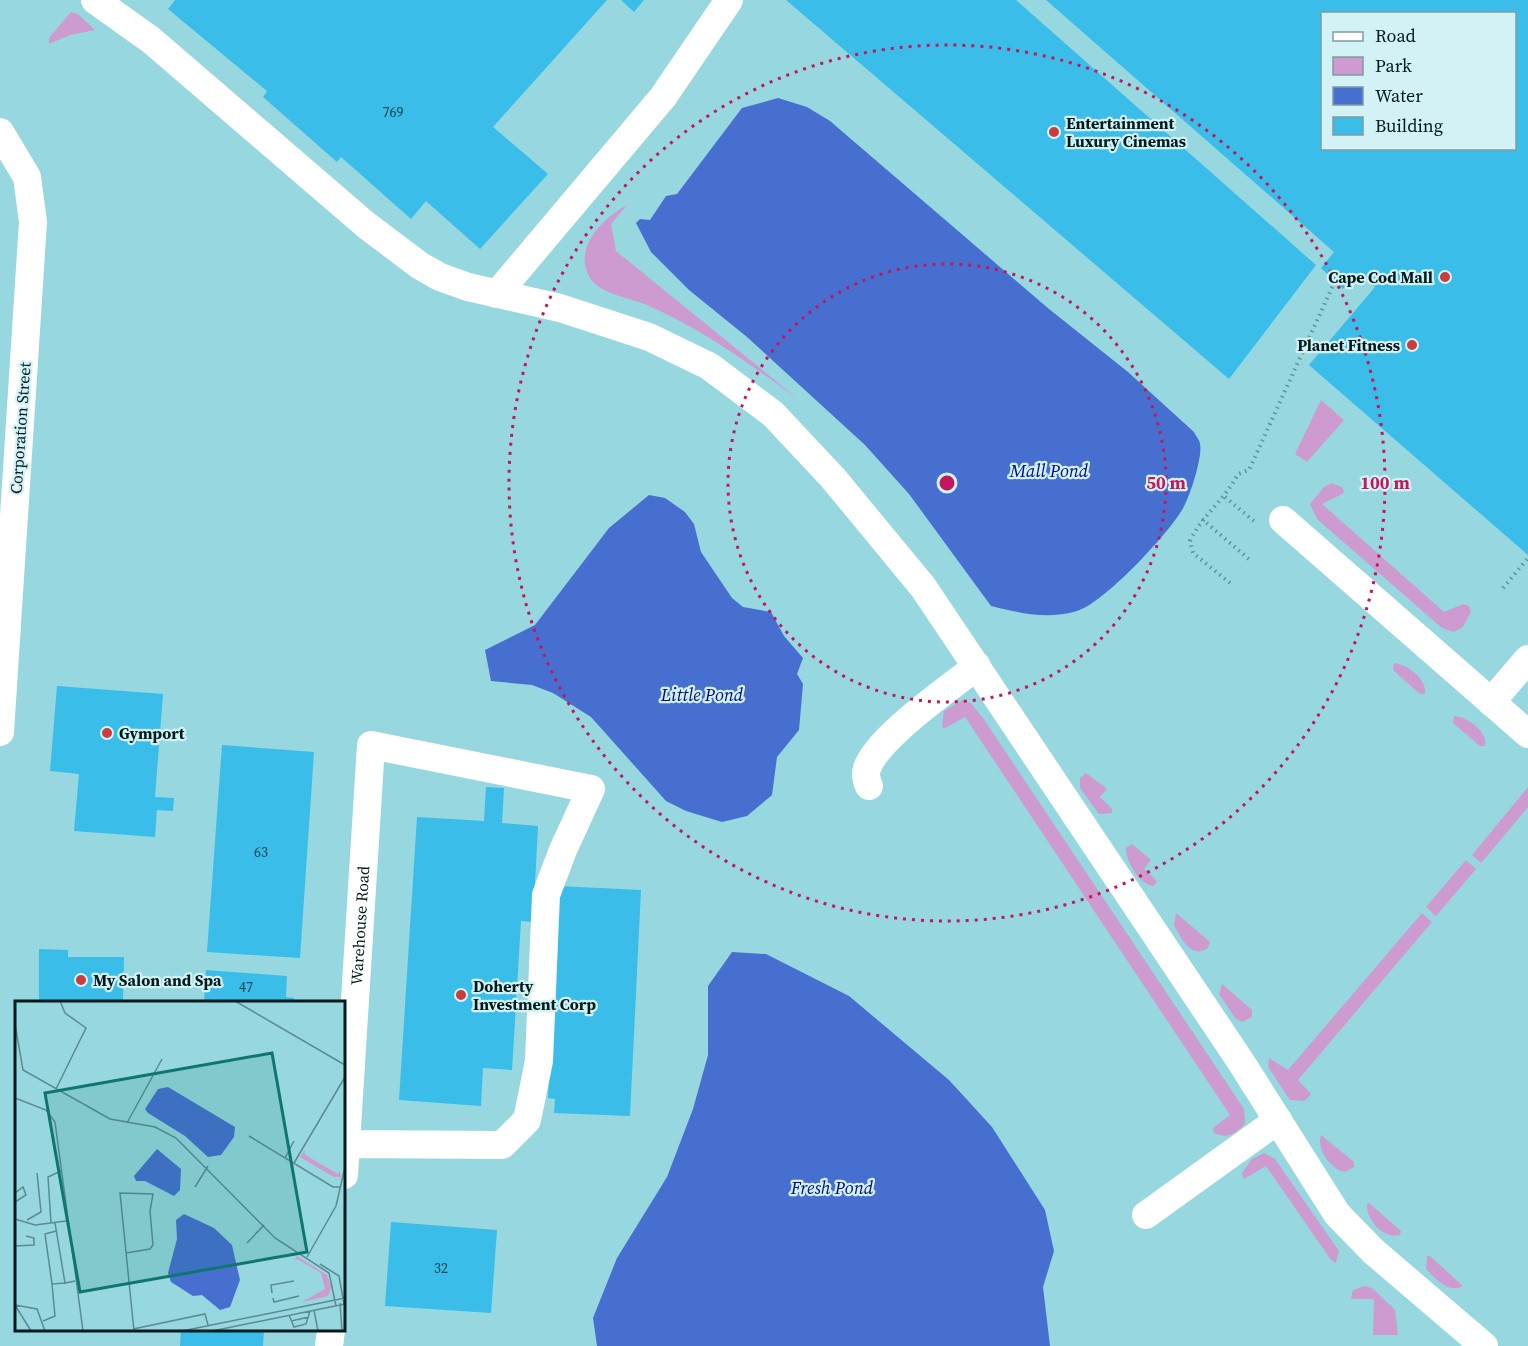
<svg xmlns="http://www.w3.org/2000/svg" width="1528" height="1346" viewBox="0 0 1528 1346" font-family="'Source Serif 4',serif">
	<rect width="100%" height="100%" fill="#97d7df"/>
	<g fill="#ce9bd1">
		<polygon points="71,12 78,14 95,30 70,35 49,44 49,38"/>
		<path d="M627 205 611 224 616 251 798 399C750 364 702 329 647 305 630 298 600 294 590 278 572 248 603 218 627 205Z"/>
		<polygon points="1321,400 1344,420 1307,462 1295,454"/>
		<polygon points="1332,483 1343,488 1344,493 1322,504 1444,612 1463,604 1469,606 1471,612 1462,628 1453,632 1442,628 1317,519 1310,504 1324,487"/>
		<path d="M1394 663C1408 665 1427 679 1425 694H1420L1393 670Z"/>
		<path d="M963 700 971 703 983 718 1244 1109 1245 1123C1237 1134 1225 1140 1213 1132L1214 1127 1230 1115 965 717 945 728 942 727 944 711Z"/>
		<path d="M1454 716C1467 716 1488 732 1485 746H1480L1453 723Z"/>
		<polygon points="1086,773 1107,789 1100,797 1112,809 1112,813 1099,814 1080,788 1080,778"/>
		<polygon points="1528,787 1528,807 1481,863 1472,855"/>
		<path d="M1132 844 1151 860 1144 869 1157 881 1154 886C1141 886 1125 861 1126 848Z"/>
		<polygon points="1466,860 1476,869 1436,916 1426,907"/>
		<path d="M1176 913 1210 942 1207 949C1189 958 1182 938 1174 926Z"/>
		<polygon points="1422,913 1432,922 1298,1080 1311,1094 1305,1101 1290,1100 1268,1067 1269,1058 1288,1070"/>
		<polygon points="1222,984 1252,1010 1252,1017 1242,1022 1235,1018 1219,994"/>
		<path d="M1321 1135 1354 1162V1167L1345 1172C1331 1170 1316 1149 1321 1135Z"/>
		<polygon points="1264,1153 1275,1159 1339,1251 1336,1263 1331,1260 1266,1166 1244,1179 1242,1173 1252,1159"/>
		<path d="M1369 1203 1401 1231 1400 1235C1384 1240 1366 1220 1367 1204Z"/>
		<path d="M1427 1256H1430L1463 1286C1448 1294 1436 1279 1426 1269Z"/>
		<polygon points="1364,1286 1372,1288 1395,1310 1398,1335 1373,1335 1374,1299 1351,1299 1353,1290"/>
	</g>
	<g fill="#466fd0">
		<path d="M778 98 807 107 830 121 1049 309 1128 372 1194 432C1195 435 1200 440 1200 444 1203 457 1189 499 1182 510 1167 535 1104 603 1077 611 1046 620 1021 613 991 606L909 494 865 445 747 337 689 290 651 252 636 223 640 219 650 220 666 196 677 194 742 108Z"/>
		<polygon points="649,495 665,498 685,512 694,524 701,552 732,598 743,607 771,612 784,636 803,658 797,674 803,684 799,730 777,757 772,795 747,816 722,822 686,811 666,801 591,717 553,693 532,685 491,681 485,650 535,625 609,528"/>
		<polygon points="732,952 766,954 849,996 949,1080 992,1127 1045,1210 1054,1251 1043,1287 1050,1346 597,1346 593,1318 617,1258 667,1177 693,1109 708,1055 708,986"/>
	</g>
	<g fill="#3abde9" fill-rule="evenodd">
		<polygon points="175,0 607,0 493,127 548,174 480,249 426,201 411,219 341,157 337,162 263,97 267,91 168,9"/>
		<polygon points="621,0 644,0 634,12"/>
		<polygon points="786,0 1016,0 1316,265 1229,379"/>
		<path d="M1046 0H1528V555L1309 365 1375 287 1357 273 1343 289 1321 268 1334 252ZM1322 14H1514V148H1322Z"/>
		<polygon points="57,686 163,694 155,797 174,798 173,811 157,810 155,837 74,831 79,774 50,771"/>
		<polygon points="222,745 314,752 300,958 207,952"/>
		<polygon points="486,787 504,788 502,823 538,826 533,922 521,921 512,1070 483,1068 481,1106 399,1100 417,817 484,821"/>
		<polygon points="558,886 641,890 630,1116 554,1113 555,1099 548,1098"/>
		<polygon points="39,949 68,950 68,957 124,957 123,1002 39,1002"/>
		<polygon points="206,970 287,976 286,997 294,998 294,1002 204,1002"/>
		<polygon points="391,1222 497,1230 491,1313 385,1306"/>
		<polygon points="181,1330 264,1330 263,1346 180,1346"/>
	</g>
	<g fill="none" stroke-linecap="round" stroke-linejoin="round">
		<g stroke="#619399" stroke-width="4" stroke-dasharray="1.5 4.5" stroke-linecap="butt">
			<polyline points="1225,497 1255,522"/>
			<polyline points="1202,519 1250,560"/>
			<path d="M1230 583 1193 553 1190 541C1203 514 1224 501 1238 474L1249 470 1335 281"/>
			<polyline points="1503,588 1528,558"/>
		</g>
		<g stroke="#fff" stroke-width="28">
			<polyline points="95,0 151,40 366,225 419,265 440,277 468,287 560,308 649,337 709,366 773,414 833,478 923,587 1241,1062 1337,1214 1373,1251 1484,1346"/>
			<polyline points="0,132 27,177 33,222 0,732"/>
			<polyline points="497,294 663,97 729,0"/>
			<polyline points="1283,520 1528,734"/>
			<polyline points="1491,702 1528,659"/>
			<path d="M869 786C866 780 865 775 867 768 879 736 949 689 977 666"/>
			<path id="s1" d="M344 1175 371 745 591 789 563 850 546 895 539 1061 527 1120 502 1145 346 1144"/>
			<polyline points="1146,1215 1278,1120"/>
			<polyline points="329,1346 331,1330"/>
		</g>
	</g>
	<g fill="none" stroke="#c2185b" stroke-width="3" stroke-dasharray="3 6">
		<circle cx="947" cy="483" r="219"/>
		<circle cx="947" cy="483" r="438"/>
	</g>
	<g fill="#cb3c3c" stroke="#d3f2f6" stroke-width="2">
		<circle cx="1054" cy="132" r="6"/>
		<circle cx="1445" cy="277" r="6"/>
		<circle cx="1412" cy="345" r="6"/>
		<circle cx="107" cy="733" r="6"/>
		<circle cx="81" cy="980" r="6"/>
		<circle cx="461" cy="995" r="6"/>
	</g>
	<g text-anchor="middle" stroke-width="4.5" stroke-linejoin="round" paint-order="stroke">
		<g font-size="14" fill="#0f434f">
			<text x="393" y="117">769</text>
			<text x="261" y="857">63</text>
			<text x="246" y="992">47</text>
			<text x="441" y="1273">32</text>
		</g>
		<g font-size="16" font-weight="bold" fill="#011a1c" stroke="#d3f2f6" text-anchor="start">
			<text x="1066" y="129">Entertainment<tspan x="1066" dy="18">Luxury Cinemas</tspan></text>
			<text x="1433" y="283" text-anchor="end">Cape Cod Mall</text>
			<text x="1400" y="351" text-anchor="end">Planet Fitness</text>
			<text x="119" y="739">Gymport</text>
			<text x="93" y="986">My Salon and Spa</text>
			<text x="473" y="992">Doherty<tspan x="473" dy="18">Investment Corp</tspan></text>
		</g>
		<g font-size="16" fill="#011a1c" stroke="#d3f2f6">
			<text transform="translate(20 428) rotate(-86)" y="6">Corporation Street</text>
			<text dy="6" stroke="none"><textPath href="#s1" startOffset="250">Warehouse Road</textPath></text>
		</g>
		<g font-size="18" font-style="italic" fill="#020b86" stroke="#d3f2f6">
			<text x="1049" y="477">Mall Pond</text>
			<text x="702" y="701">Little Pond</text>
			<text x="832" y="1194">Fresh Pond</text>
		</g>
	</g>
	<g transform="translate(15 1001)">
		<rect width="330" height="330" fill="#97d7df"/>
		<path d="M290 149V154L323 173 325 170 326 176H319L285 156ZM282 255 312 274 316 287 313 295 287 301 310 288 306 272 282 258 279 260Z" fill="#ce9bd1"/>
		<path d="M153 86 220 126 219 136 206 154 193 156 170 135 133 112 130 108 143 88ZM142 148 166 168 165 189 159 195 130 180H121L119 175ZM169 213 199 227 217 244 225 279 215 306 205 309 187 294 178 295 156 281 153 272 162 238 161 219Z" fill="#466fd0"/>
		<path fill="none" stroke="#5b8b91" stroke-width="1.5" d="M220 0 330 64M0 23 8 69 95 118 140 126 161 137 260 237 314 272 321 305M41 88 71 27 50 12 45 0M0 97 31 109 40 121 68 330M112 122 147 58M234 135 318 186H326M270 157 279 140M279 162 330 76M180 186 193 165M0 192 8 186 11 194 0 201M0 218 20 224 51 220M12 219 26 211 22 172M36 222 33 176 46 170M40 222 50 282 60 280M41 230 30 233 37 283 50 282M232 242 249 224M0 245 19 244V237L11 235M111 252 135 248 138 244 135 210 138 193 105 192 119 330M292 256 321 205 330 166M305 263 324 275 329 303M257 292 256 284 279 280M258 297 259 301 284 295M325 302 327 330M0 304 22 308 30 330M0 304 16 330M299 309 303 330M274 314 279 326 291 323 295 310M28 320 40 315 37 283M276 320 294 316M118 328 190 313 193 324M167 330 330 297M197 330 330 303"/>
		<path fill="#0f766e" fill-opacity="0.15" stroke="#0f766e" stroke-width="3" d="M257 52 292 251 65 291 30 92Z"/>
		<rect width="330" height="330" fill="none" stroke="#011a1c" stroke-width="3"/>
	</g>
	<circle cx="947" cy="483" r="9" fill="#c2185b" stroke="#d3f2f6" stroke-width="3"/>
	<g font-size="18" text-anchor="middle" font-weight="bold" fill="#c2185b" stroke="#d3f2f6" stroke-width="4.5" stroke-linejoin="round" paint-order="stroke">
		<text x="1166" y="489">50 m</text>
		<text x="1385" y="489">100 m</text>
	</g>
	<rect x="1321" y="12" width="195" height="138" fill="#d3f2f6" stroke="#7f9c9f" stroke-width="1.5"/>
	<rect x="1333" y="32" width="30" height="9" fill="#ffffff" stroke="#7f9c9f" stroke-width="1.5"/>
	<text x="1375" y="42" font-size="18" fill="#011a1c">Road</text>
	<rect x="1333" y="57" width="30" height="18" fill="#ce9bd1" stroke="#7f9c9f" stroke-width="1.5"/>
	<text x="1375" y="72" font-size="18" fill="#011a1c">Park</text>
	<rect x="1333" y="87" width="30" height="18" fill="#466fd0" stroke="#7f9c9f" stroke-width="1.5"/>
	<text x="1375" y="102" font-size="18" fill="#011a1c">Water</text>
	<rect x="1333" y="117" width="30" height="18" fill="#3abde9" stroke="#7f9c9f" stroke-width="1.5"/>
	<text x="1375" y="132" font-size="18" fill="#011a1c">Building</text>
</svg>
